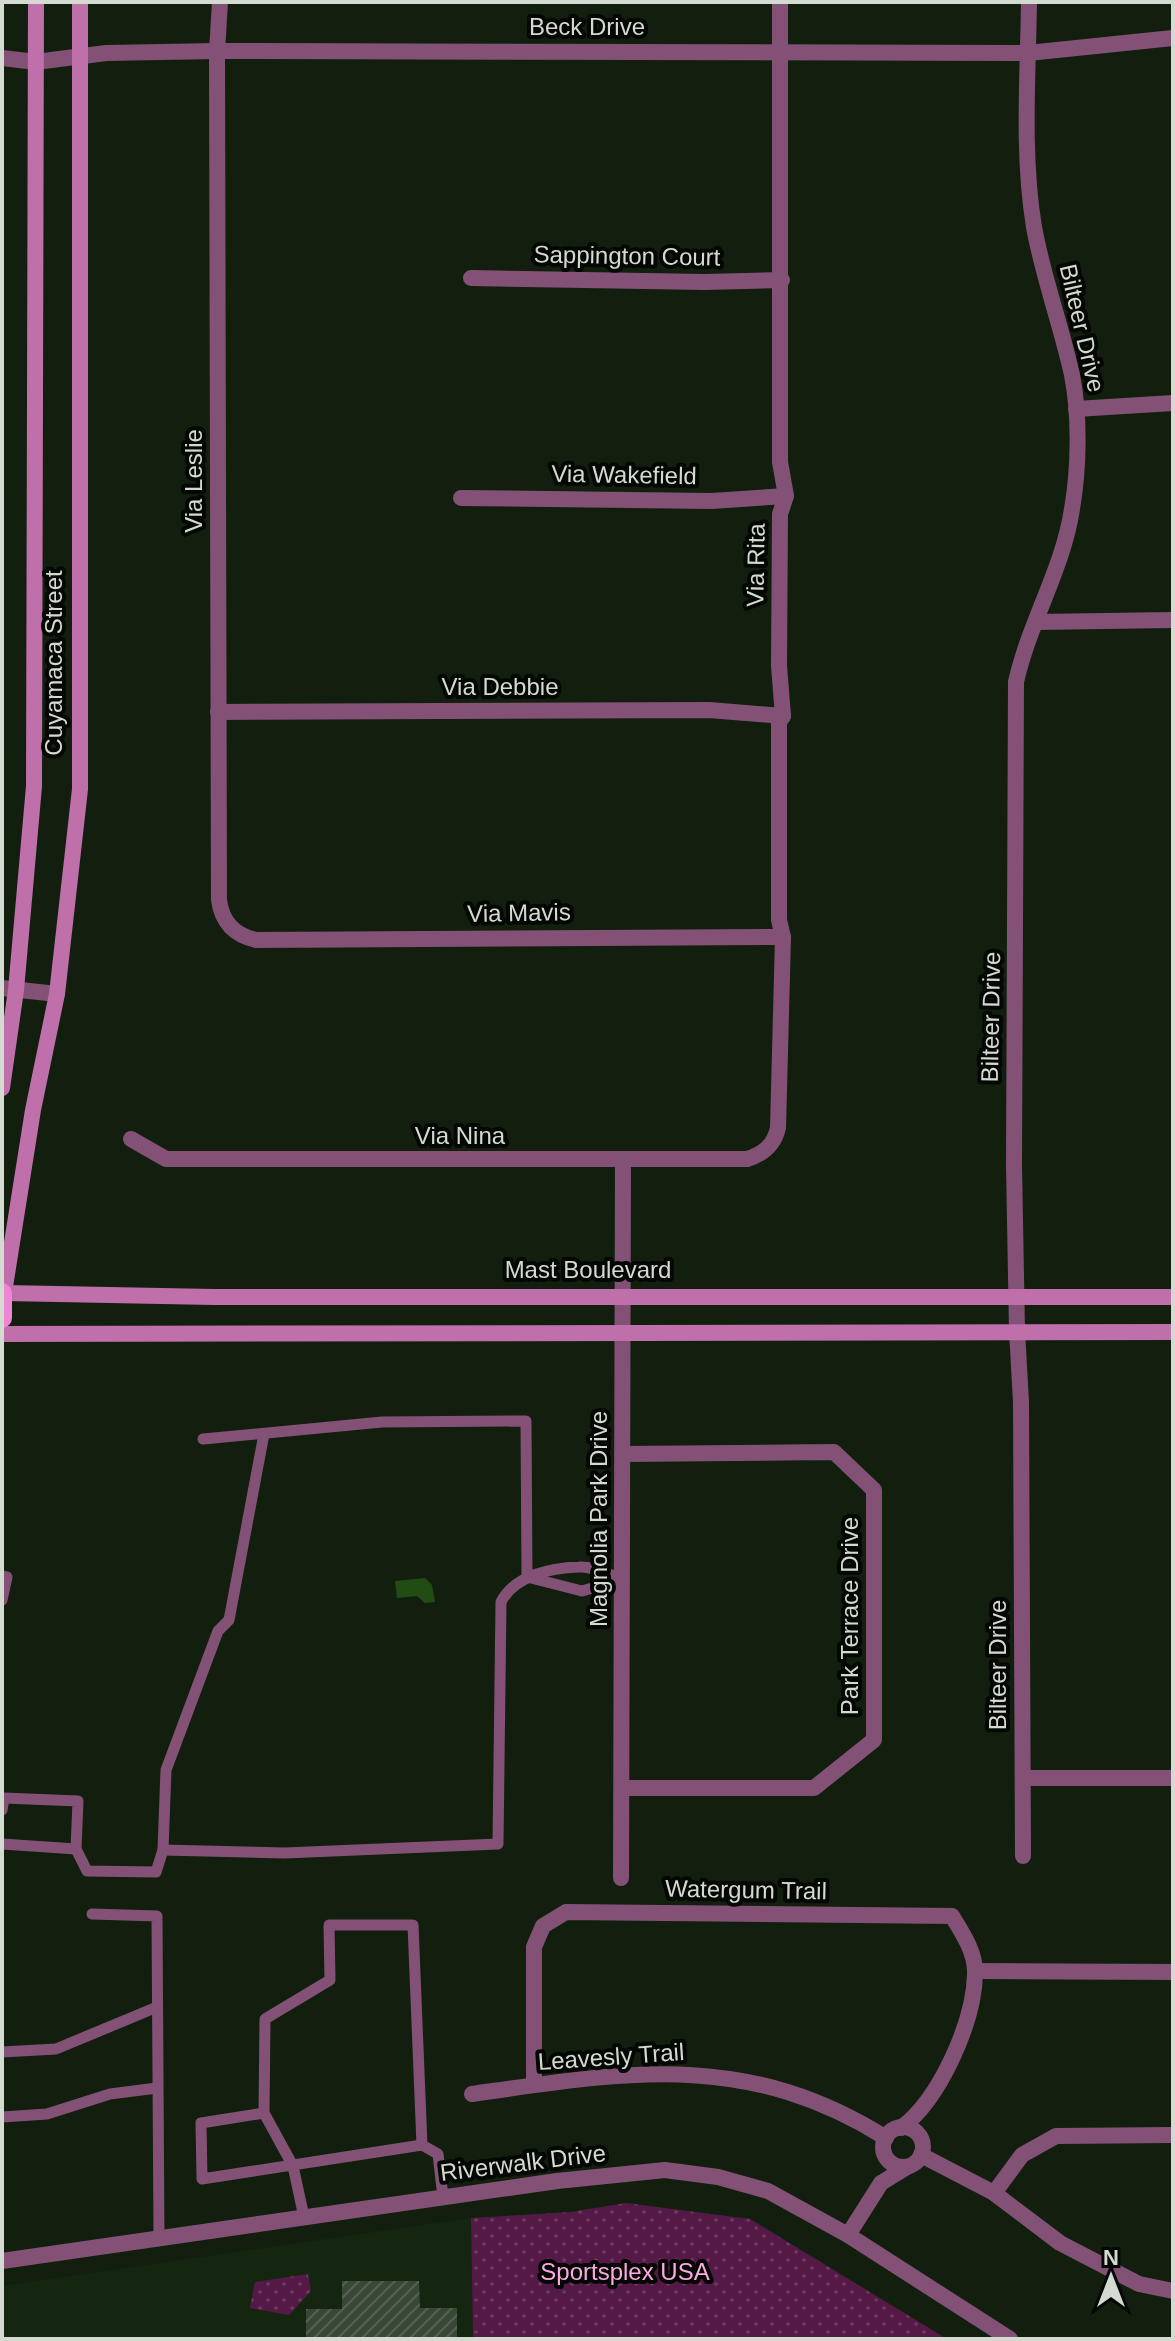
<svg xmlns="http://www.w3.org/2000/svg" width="1175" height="2341" viewBox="0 0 1175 2341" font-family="Arial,sans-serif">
	<defs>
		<pattern id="park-dots" width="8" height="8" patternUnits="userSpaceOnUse" patternTransform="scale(2)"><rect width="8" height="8" fill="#551947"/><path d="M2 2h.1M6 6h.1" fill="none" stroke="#6d3a60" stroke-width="1.8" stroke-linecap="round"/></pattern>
		<pattern id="building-hatch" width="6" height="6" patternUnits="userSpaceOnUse" patternTransform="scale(2)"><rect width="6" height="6" fill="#394736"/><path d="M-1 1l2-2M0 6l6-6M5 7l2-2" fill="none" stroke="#556152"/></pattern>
	</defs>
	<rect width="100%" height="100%" fill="#121f0f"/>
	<polygon fill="#152610" points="471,2218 473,2339 2,2339 2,2286"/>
	<g fill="url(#park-dots)">
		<polygon points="626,2203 750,2219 947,2339 473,2339 471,2218 571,2212"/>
		<polygon points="308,2274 311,2291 289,2315 250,2308 255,2282"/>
	</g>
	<polygon fill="#214c13" points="425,1578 432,1585 435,1602 425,1603 417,1596 397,1598 395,1581"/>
	<polygon fill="url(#building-hatch)" points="342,2281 419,2281 420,2308 457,2308 457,2339 306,2339 306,2309 342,2309"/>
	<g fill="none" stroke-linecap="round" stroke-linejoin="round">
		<g stroke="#835175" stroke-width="11">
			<polyline points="203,1439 382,1422 526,1421 527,1577"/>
			<polyline points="2,1576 7,1577 2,1600"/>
			<polyline points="531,1578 582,1591 623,1579"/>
			<polyline points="2,1810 4,1798 78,1801 76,1849 87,1871 156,1872 163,1850 166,1770 218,1631 229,1620 264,1434"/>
			<polyline points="2,1844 76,1849"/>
			<path d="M163 1850 285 1853 498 1844 501 1602C515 1575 551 1568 579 1567 593 1566 610 1575 623 1579"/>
			<polyline points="92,1914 157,1916 159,2238"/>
			<polyline points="2,2052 56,2049 157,2007"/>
			<polyline points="264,2113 201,2123 202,2179 422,2145"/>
			<polyline points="2,2117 47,2114 110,2094 157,2088"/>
			<polyline points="304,2217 293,2166 264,2113 265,2019 330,1980 329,1925 413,1925 422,2145 438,2154 443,2197"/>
		</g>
		<g stroke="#835175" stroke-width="16">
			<path d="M220 2 217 51 219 900C222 922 234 935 256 940L783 937"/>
			<polyline points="2,58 36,62 106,53 217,51 1028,53 1173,38"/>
			<polyline points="471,278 705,282 782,280"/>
			<polyline points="1076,409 1173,403"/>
			<polyline points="461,498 711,501 786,496"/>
			<polyline points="1036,622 1173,620"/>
			<polyline points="218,712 709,710 783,716"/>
			<polyline points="2,988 57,994"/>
			<path d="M131 1139 166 1159H747C764 1154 774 1145 778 1128L783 937 779 920V722L783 716 779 666 780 514 786 496 780 462V2"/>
			<polyline points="1017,1331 1021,1402 1023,1856"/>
			<polyline points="623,1454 834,1452 874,1490 874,1740 814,1788 623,1788"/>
			<polyline points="1023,1778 1173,1778"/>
			<polyline points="621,1878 623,1160"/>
			<polyline points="976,1971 1173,1972"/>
			<path d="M534 2085V1947L543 1926 566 1912 952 1916C962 1932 976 1953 975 1974 974 2022 940 2099 901 2128"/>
			<path d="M472 2094C626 2072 746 2050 886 2138"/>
			<circle cx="903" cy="2147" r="20"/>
			<polyline points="921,2155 994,2193 1060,2243 1139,2284 1173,2291"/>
			<polyline points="994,2193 1022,2155 1056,2136 1173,2135"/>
			<polyline points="848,2235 881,2183 907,2167"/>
		</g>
		<g stroke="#835175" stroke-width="16">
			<path d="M1017 1331 1014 1165 1016 682C1029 623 1063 569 1072 509 1079 468 1080 416 1072 375 1061 325 1043 277 1034 227 1022 155 1028 76 1029 2"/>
			<polyline points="2,2261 557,2181 665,2170 718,2177 768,2191 848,2235 1010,2339"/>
		</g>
		<g stroke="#bf6fa9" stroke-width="16">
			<polyline points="80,2 80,789 57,994 33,1110 4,1293 214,1297 1173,1297"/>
			<polyline points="2,1088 16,990 34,786 36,2"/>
			<polyline points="2,1334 1173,1332"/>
		</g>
		<polyline stroke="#ee86d2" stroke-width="20" points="2,1293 2,1318"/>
	</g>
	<g text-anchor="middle" stroke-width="8" stroke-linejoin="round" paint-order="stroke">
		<g font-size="24" fill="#d3dbd0" stroke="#040703">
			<text x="587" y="35">Beck Drive</text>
			<text transform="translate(627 256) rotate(1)" y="8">Sappington Court</text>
			<text transform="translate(1082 328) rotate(77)" y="8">Bilteer Drive</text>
			<text transform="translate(624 475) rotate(1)" y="8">Via Wakefield</text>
			<text transform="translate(194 481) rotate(-90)" y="8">Via Leslie</text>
			<text transform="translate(756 565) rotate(-89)" y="8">Via Rita</text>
			<text transform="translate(54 663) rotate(-90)" y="8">Cuyamaca Street</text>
			<text x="500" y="695">Via Debbie</text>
			<text transform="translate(519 913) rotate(-1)" y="8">Via Mavis</text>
			<text transform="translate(991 1017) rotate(-89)" y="8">Bilteer Drive</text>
			<text x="460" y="1144">Via Nina</text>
			<text x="588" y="1278">Mast Boulevard</text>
			<text transform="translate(599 1519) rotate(-90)" y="8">Magnolia Park Drive</text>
			<text transform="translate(850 1616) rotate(-90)" y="8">Park Terrace Drive</text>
			<text transform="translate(998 1665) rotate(-90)" y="8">Bilteer Drive</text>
			<text transform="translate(746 1890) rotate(1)" y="8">Watergum Trail</text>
			<text transform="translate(611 2057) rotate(-4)" y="8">Leavesly Trail</text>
			<text transform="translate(523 2163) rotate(-7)" y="8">Riverwalk Drive</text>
		</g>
		<g font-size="24" fill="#fba8e3" stroke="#040703">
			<text x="625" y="2280">Sportsplex USA</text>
		</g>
	</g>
	<rect width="1175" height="2341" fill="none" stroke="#d3dbd0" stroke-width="8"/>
	<g transform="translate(1111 2277)" stroke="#040703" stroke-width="6" paint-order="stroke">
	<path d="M0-6L14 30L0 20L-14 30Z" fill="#d3dbd0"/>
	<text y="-12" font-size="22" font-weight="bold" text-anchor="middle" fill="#d3dbd0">N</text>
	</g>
</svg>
